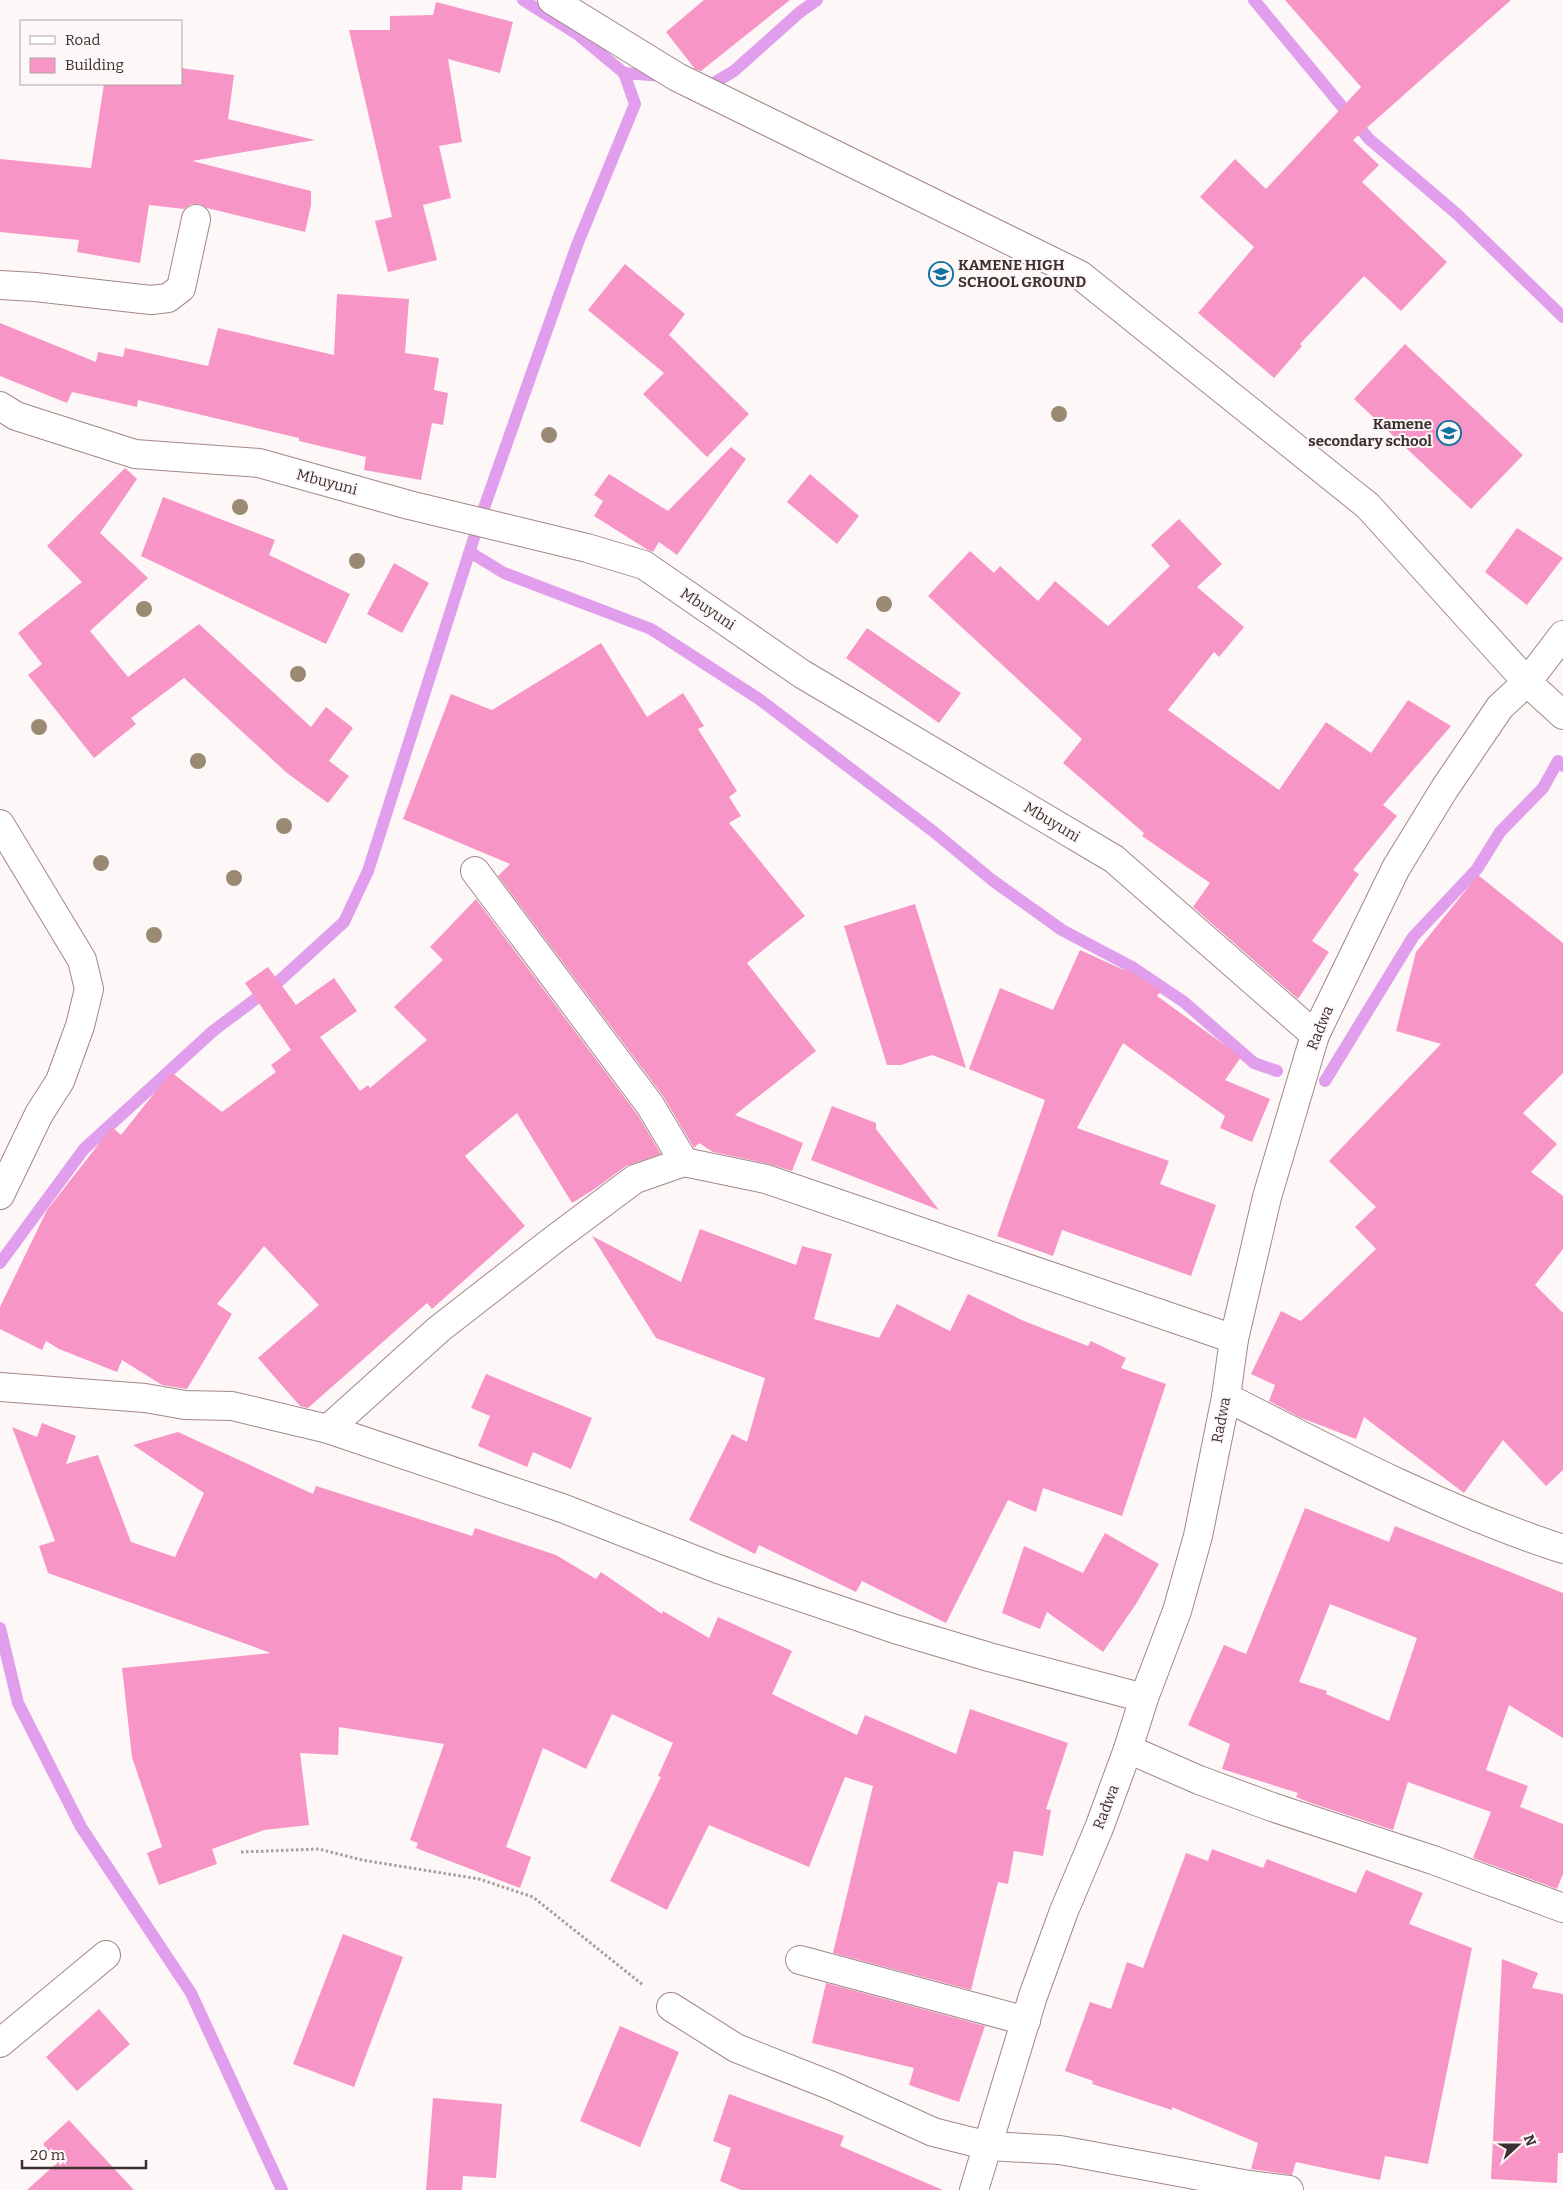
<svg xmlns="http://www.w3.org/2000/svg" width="1563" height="2190" viewBox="0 0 1563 2190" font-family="Bitter,serif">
	<rect width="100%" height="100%" fill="#fef7f7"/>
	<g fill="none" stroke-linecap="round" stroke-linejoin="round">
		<g stroke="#e19eed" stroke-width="12">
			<polyline points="1254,0 1369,139 1458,215 1563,317"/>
			<polyline points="624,73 664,76"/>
			<polyline points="703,85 707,87 734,71 800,12 817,0"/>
			<polyline points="469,556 473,554 504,573 651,629 759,699 934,832 992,880 1062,930 1132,967 1184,1002 1254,1063 1277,1071"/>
			<polyline points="1325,1081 1413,937 1477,869 1500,832 1543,788 1558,761 1563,766"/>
			<polyline points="0,1263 84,1149 213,1031 277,983 344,922 368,871 479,522 577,245 635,104 624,73 577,34 523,0"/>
			<polyline points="0,1628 18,1703 81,1827 191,1993 282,2190"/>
		</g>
	</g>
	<g fill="#f796c6" fill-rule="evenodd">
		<polygon points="704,0 790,0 701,71 695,69 666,32"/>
		<polygon points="1285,0 1511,0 1353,140 1379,165 1362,182 1447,262 1401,311 1364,276 1300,344 1302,346 1274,378 1198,313 1254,247 1200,197 1235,159 1266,189 1361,87"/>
		<polygon points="436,2 513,22 500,73 448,59 462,142 439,146 451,198 423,205 437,260 388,272 375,221 392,217 349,30 390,30 390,16 433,15"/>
		<polygon points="181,68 234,75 228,119 315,140 192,161 311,191 311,205 305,232 207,208 199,204 191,204 184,209 149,205 140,263 77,252 79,240 0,232 0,159 91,168 104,84 181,84"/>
		<polygon points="625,264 685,314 669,335 749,414 707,457 643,394 664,373 588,310"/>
		<polygon points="337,294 409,299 405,353 439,358 434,390 448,393 443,425 432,423 421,480 364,470 366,457 299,441 299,438 138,400 137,407 72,392 67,403 0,376 0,323 96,362 98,352 123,357 125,348 208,366 218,328 334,355"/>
		<polygon points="1405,344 1523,455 1471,509 1354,399"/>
		<polygon points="731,447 746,459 677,555 659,542 653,552 648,550 594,516 603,501 594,495 609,474 668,511"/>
		<polygon points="125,468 137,479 100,533 148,578 90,631 128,677 199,624 311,727 326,707 353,728 329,761 349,776 328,803 287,773 184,678 131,718 136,724 94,758 28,675 42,664 18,633 82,582 47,546"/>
		<polygon points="810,474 859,516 837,544 787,502"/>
		<polygon points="163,497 275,540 269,555 350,594 326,644 141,556"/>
		<polygon points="1179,519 1222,564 1197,587 1244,627 1219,657 1214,652 1168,710 1279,790 1326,722 1371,753 1408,700 1451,726 1383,805 1397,816 1353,870 1359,874 1312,941 1329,952 1298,999 1193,907 1210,883 1142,836 1144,833 1063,763 1082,739 928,596 970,551 994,573 1000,566 1038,601 1055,581 1108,626 1170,566 1151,545"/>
		<polygon points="1517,528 1563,558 1527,605 1485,572"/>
		<polygon points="394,563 429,583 402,633 367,614"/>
		<polygon points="867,628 961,693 939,723 846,658"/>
		<polygon points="601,643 647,717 683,693 704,726 698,729 737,791 729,797 741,816 729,823 805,916 747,963 816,1051 735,1115 803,1143 792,1171 769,1164 713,1152 699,1143 694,1148 663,1096 498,876 510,864 403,819 451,694 492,710"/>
		<polygon points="1478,875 1563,943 1563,1073 1523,1113 1557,1144 1531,1172 1563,1196 1563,1249 1535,1285 1563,1313 1563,1470 1546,1486 1503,1440 1464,1493 1364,1417 1356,1439 1299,1417 1269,1401 1275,1385 1251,1374 1281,1311 1301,1321 1376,1249 1355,1227 1376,1207 1329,1161 1441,1044 1396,1031 1416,952"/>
		<polygon points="476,899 637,1114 661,1154 626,1166 596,1188 572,1203 517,1113 465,1156 525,1226 432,1309 427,1303 308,1408 300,1406 258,1358 319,1305 264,1246 217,1304 232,1314 187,1389 162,1385 122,1360 117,1372 59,1349 46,1341 42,1350 0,1329 0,1307 47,1210 112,1127 121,1135 171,1072 222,1112 276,1072 271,1065 291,1050 245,983 268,967 296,1005 334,978 357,1011 320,1037 360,1091 368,1085 370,1088 427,1040 394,1007 443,960 430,947"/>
		<polygon points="915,904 966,1068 932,1055 901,1065 887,1065 844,926"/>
		<polygon points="1080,950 1124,970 1125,968 1161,991 1157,996 1241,1057 1225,1080 1270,1099 1252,1142 1220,1128 1225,1116 1123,1043 1077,1128 1169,1161 1160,1184 1216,1205 1191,1276 1062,1230 1053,1256 997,1236 1045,1100 969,1069 1000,988 1053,1010"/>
		<polygon points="832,1106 876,1123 876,1129 939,1210 811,1160"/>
		<polygon points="700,1229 796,1265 802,1246 832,1254 814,1319 879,1338 897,1304 950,1331 968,1294 1024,1321 1088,1346 1091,1341 1126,1358 1121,1368 1166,1384 1122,1516 1043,1488 1036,1512 1008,1500 946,1623 862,1581 856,1592 759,1545 755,1554 689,1520 732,1434 747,1442 765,1378 656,1338 592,1236 681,1282"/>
		<polygon points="486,1374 592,1418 571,1469 533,1452 527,1467 478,1446 490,1416 471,1408"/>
		<polygon points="42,1423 76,1436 66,1464 98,1455 131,1542 175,1557 204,1493 133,1445 178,1432 313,1494 316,1486 472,1536 475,1528 556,1555 596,1579 601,1572 662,1614 663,1611 709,1638 718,1617 792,1651 772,1694 857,1735 865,1715 956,1754 970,1709 1068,1743 1046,1809 1051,1810 1043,1856 1014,1851 1008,1884 998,1882 971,1990 833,1953 873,1786 845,1777 809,1867 709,1825 667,1910 610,1881 661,1777 658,1776 673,1743 612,1714 586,1769 543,1748 506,1847 531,1857 520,1888 416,1848 418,1843 410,1840 444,1744 339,1727 338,1755 300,1753 309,1825 264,1830 212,1849 217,1864 159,1885 147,1853 162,1847 132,1757 122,1668 271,1653 48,1573 39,1546 55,1541 12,1427 37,1437"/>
		<path d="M1305 1508 1389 1542 1395 1526 1563 1593V1738L1509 1705 1486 1770 1528 1786 1520 1807 1563 1824V1874L1557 1889 1473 1858 1491 1812 1408 1782 1393 1830 1311 1803 1296 1797 1298 1793 1222 1769 1230 1744 1188 1725 1224 1645 1246 1654ZM1330 1604 1417 1638 1389 1721 1326 1694 1327 1691 1299 1682Z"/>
		<polygon points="1105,1533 1159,1564 1136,1604 1103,1652 1047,1612 1040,1629 1002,1613 1024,1546 1083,1573"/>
		<polygon points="1212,1849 1263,1868 1267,1859 1356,1893 1366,1870 1423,1893 1409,1924 1472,1948 1428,2164 1385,2156 1380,2180 1296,2162 1292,2175 1251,2169 1258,2143 1172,2107 1172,2110 1092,2084 1093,2081 1065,2071 1090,2002 1111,2009 1127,1962 1143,1968 1186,1853 1208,1861"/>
		<polygon points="343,1934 403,1957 354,2087 293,2064"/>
		<polygon points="1502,1959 1538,1973 1532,1988 1563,1994 1563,2153 1558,2153 1557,2183 1491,2179"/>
		<polygon points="826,1983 985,2026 959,2102 909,2085 914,2068 812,2043"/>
		<polygon points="99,2009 130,2044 77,2091 46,2057"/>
		<polygon points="620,2026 679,2052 640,2147 580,2121"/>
		<polygon points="729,2094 844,2136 840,2146 943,2190 741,2190 720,2181 731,2148 713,2141"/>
		<polygon points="433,2098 502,2104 496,2178 463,2176 462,2190 426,2190"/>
		<polygon points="69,2120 134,2190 27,2190 58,2162 43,2144"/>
	</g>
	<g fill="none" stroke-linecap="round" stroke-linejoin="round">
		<defs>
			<g id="minor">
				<polyline points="552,0 677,77 1080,275 1368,506 1527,682 1500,707 1445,788 1396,868 1315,1035 1267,1197 1234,1339 1226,1397 1198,1536 1177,1611 1144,1698 1128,1749 1099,1828 1064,1911 1033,1996 974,2190"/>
				<polyline points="0,285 35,287 151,300 168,298 181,288 196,219"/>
				<polyline points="0,406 16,416 135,454 259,463 409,505 587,548 644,565 802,674 1114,859 1315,1035"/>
				<polyline points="0,824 82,960 89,989 80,1026 60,1081 39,1114 0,1195"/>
				<polyline points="475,871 650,1105 684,1162"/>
				<polyline points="0,1387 145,1398 185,1405 232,1406 328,1429 562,1508 718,1569 895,1629 989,1657 1144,1698"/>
				<path d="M1226 1397C1335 1453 1446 1511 1563 1549"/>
				<polyline points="328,1429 439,1329 556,1238 635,1179 684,1162 766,1179 1234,1339"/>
				<polyline points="1128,1749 1199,1780 1272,1807 1433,1860 1563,1908"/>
				<polyline points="800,1960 1026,2021"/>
				<polyline points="671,2007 736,2048 832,2086 933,2132 989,2146 1060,2150 1249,2185 1289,2190"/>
				<polyline points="0,2043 106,1955"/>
			</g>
			<polyline id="tertiary" points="1563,635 1527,682 1563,715"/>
		</defs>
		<use href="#minor" stroke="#a38787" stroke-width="30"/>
		<use href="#tertiary" stroke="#a38787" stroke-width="30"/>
		<polyline stroke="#a79e9e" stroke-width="3" stroke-dasharray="2.5 2.5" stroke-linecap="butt" points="241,1852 319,1849 362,1860 479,1879 533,1897 643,1985"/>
		<use href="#minor" stroke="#fff" stroke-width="28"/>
		<use href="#tertiary" stroke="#fff" stroke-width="28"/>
	</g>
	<g fill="#9a8a74">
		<circle cx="1059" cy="414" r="8"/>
		<circle cx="549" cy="435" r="8"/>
		<circle cx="240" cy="507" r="8"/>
		<circle cx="357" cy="561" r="8"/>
		<circle cx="884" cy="604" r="8"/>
		<circle cx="144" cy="609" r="8"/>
		<circle cx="298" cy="674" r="8"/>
		<circle cx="39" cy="727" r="8"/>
		<circle cx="198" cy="761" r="8"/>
		<circle cx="284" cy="826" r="8"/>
		<circle cx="101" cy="863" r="8"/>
		<circle cx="234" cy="878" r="8"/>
		<circle cx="154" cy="935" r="8"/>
	</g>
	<defs>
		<symbol id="school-ring" viewBox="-11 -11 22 22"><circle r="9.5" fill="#fef7f7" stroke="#0f729f" stroke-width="1.5"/><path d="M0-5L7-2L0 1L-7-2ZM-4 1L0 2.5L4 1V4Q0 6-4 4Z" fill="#0f729f"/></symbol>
	</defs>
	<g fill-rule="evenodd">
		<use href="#school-ring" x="927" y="260" width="28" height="28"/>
		<use href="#school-ring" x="1435" y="419" width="28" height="28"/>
	</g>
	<g text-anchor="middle" stroke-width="4" stroke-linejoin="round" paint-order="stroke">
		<g font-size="15" font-weight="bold" fill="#3c3030" stroke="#fef7f7" text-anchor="start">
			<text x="958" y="270">KAMENE HIGH<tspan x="958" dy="17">SCHOOL GROUND</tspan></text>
			<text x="1432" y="429" text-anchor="end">Kamene<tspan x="1432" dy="17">secondary school</tspan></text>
		</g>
		<g font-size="15" fill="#3c3030" stroke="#fef7f7">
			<text transform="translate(327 482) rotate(15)" y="5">Mbuyuni</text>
			<text transform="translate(708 609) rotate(34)" y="5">Mbuyuni</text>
			<text transform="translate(1052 822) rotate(31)" y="5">Mbuyuni</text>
			<text transform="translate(1320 1028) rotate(-68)" y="5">Radwa</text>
			<text transform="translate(1221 1420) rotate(-79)" y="5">Radwa</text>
			<text transform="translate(1106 1807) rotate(-69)" y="5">Radwa</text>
		</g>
	</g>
	<rect x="20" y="20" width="162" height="65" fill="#fef7f7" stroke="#b0a7a7"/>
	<rect x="30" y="36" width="25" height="8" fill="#ffffff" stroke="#b0a7a7"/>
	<text x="65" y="45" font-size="15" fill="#3c3030">Road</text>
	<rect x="30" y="58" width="25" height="15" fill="#f796c6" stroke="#b0a7a7"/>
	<text x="65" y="70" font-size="15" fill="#3c3030">Building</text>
	<g transform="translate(1518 2145) rotate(69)" stroke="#fef7f7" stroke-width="4" paint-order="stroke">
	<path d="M0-4L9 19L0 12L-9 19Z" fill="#3c3030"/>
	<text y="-8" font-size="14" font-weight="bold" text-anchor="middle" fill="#3c3030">N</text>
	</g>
	<path d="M22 2160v8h124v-8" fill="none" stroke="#3c3030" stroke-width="2.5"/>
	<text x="30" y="2160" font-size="15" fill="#3c3030" stroke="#fef7f7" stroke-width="4" paint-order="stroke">20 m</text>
</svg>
